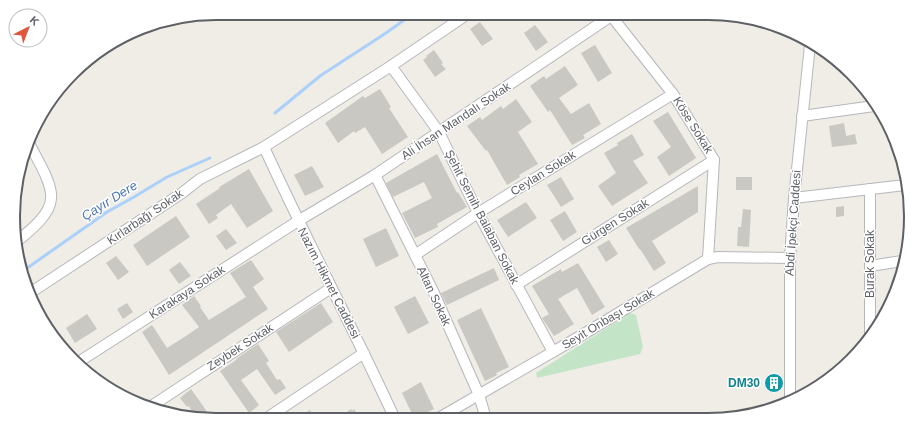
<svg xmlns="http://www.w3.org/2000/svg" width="924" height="433" viewBox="0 0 924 433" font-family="Helvetica,sans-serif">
	<rect width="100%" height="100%" fill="#efede6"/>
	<polygon fill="#c4e4c7" points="630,313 636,315 643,347 640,354 537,378 536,373"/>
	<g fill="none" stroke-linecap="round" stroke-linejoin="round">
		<g stroke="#abd0f9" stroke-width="3">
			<polyline points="275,113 320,76 386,33 414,13"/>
			<polyline points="23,271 107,212 134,197 167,177 210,158"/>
		</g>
	</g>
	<g fill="#cac8c2">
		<polygon points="480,22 493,39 482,46 470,29"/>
		<polygon points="535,25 548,42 536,51 524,33"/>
		<polygon points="595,45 612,73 598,82 581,53"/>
		<polygon points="434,50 443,63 441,64 446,69 435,77 423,60 427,57 426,56"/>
		<polygon points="565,66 578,85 559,98 571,114 589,103 601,124 583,135 585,138 572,145 550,110 548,112 530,86 544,76 546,79"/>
		<polygon points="380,89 391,107 389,108 408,137 382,154 365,127 355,133 354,131 338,143 325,123 363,96 365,98"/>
		<polygon points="516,99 532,122 518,132 538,164 519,175 520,177 507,185 487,150 486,151 467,126 480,117 482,120 501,106 503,109"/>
		<polygon points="668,112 696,158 669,176 657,157 671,147 653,121"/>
		<polygon points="844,123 846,136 855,134 857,144 832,147 829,126"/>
		<polygon points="632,134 644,155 633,161 648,183 612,206 598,186 616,173 604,153 618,145 617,143"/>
		<polygon points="437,154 457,193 458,192 467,207 437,224 438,227 415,238 402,213 432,198 424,182 393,197 386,183"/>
		<polygon points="312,166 324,187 305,196 294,175"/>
		<polygon points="249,169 273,211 247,228 231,204 216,215 218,218 209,224 196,204 220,188 219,187"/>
		<polygon points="561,177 574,199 561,207 547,185"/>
		<rect x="736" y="177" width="16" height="13"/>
		<polygon points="698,186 698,212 652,241 666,263 654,271 640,249 639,249 626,228"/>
		<polygon points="526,202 537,218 508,237 497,220"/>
		<polygon points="844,206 844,216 836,217 836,207"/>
		<polygon points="743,209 751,210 749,247 737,246 738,227 741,227"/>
		<polygon points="565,211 577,232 563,241 550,220"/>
		<polygon points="176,216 190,237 147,266 133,245"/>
		<polygon points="386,228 399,256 376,267 363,239"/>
		<polygon points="226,229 237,243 226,250 216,236"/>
		<polygon points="609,240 618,254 606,262 597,247"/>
		<polygon points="116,256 129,272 118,280 106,263"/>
		<polygon points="251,260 264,279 253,287 268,309 169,375 142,332 152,325 167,348 186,336 199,327 182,305 194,296 201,306 200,307 209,320 246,297 230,273"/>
		<polygon points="180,262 191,276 179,284 169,270"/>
		<polygon points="578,263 605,307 592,315 577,288 558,299 574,324 554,336 542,318 549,314 532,286 561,269 562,272"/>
		<polygon points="494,268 499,280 447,305 441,293"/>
		<polygon points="415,296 429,323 408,334 394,307"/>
		<polygon points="127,303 133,312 123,319 117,309"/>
		<polygon points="321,303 333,322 289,352 276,332"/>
		<polygon points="481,308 509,367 496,373 497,375 485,381 457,320"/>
		<polygon points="87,314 97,329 75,343 66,328"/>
		<polygon points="258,344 269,361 266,363 277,380 280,379 286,388 275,395 257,369 241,380 259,405 249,413 220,371 236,360 236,359"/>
		<polygon points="421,382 434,409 416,418 413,416 402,393"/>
		<polygon points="191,389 203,406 212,419 194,416 189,406 187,407 180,398"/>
		<polygon points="351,409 352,411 354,409 361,420 335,420"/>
		<polygon points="310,410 315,420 294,420"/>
	</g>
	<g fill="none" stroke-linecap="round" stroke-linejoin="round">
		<defs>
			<g id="minor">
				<polyline points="609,13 673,94 714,160 708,259"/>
				<polyline points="391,66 439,132 478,213 553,352"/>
				<polyline points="802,116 874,106"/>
				<path d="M264 147C306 239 353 328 395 419"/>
				<polyline points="375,175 434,293 479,395 486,419"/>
				<polyline points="794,198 905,185"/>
				<path d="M15 243C27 233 50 216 51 199 53 184 37 159 30 145"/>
				<polyline points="415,255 478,213 673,94"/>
				<polyline points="870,266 902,261"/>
				<polyline points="516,285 714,160"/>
				<polyline points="30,293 182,193 200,179 264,147 391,66 469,13"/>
				<polyline points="32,299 39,313"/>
				<polyline points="870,339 870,189"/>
				<polyline points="77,363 298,221 375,175 611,16"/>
				<polyline points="790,402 790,258 794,198 810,45"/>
				<polyline points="150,407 331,288"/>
				<polyline points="437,419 582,335 708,259 718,257 790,258"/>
				<polyline points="264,420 364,353"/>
			</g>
		</defs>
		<use href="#minor" stroke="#b6b7bb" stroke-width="12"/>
		<use href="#minor" stroke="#fff" stroke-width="10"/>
	</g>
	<defs>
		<symbol id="building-disc" viewBox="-11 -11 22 22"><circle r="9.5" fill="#0f9aa8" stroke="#fff"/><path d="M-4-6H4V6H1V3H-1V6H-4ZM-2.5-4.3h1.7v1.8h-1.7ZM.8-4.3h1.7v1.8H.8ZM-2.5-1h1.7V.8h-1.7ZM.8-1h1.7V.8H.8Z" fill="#fff"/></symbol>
	</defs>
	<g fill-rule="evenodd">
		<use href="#building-disc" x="763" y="372" width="22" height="22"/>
	</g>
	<g text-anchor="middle" stroke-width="3" stroke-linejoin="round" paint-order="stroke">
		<g font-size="12" fill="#5d6065" stroke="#fff">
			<text transform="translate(456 121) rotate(-34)" y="4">Ali İhsan Mandalı Sokak</text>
			<text transform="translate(693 125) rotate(58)" y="4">Köse Sokak</text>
			<text transform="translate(543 173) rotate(-32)" y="4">Ceylan Sokak</text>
			<text transform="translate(145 217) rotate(-34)" y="4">Kırlarbağı Sokak</text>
			<text transform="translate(482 217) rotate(63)" y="4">Şehit Semih Balaban Sokak</text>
			<text transform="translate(615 222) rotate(-32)" y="4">Gürgen Sokak</text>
			<text transform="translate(793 223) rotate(-86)" y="4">Abdi İpekçi Caddesi</text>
			<text transform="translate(870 264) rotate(-90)" y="4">Burak Sokak</text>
			<text transform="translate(329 283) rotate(63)" y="4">Nazım Hikmet Caddesi</text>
			<text transform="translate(187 292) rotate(-33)" y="4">Karakaya Sokak</text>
			<text transform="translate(434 296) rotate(65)" y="4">Altan Sokak</text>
			<text transform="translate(608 319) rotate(-31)" y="4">Seyit Onbaşı Sokak</text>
			<text transform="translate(240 347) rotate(-33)" y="4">Zeybek Sokak</text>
		</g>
		<g font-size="12" font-weight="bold" fill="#0d838f" stroke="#fff" text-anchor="end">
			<text x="760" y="387">DM30</text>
		</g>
		<g font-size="13" font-style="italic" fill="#4b75b3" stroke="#fff">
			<text transform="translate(109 200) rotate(-32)" y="5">Çayır Dere</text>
		</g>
	</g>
	<path d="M0 0H924V433H0ZM216 20H708A196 196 0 0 1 904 216V217A196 196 0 0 1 708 413H216A196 196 0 0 1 20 217V216A196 196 0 0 1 216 20Z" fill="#fff" fill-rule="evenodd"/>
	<path fill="none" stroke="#5d6065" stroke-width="2" d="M216 20H708A196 196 0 0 1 904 216V217A196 196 0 0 1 708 413H216A196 196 0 0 1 20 217V216A196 196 0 0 1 216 20Z"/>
	<g transform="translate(28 28) rotate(42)"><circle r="19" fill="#ffffff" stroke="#bebfc1"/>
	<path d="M0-3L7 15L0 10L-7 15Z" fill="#de573c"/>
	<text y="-6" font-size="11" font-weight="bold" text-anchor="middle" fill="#5d6065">K</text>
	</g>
</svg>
